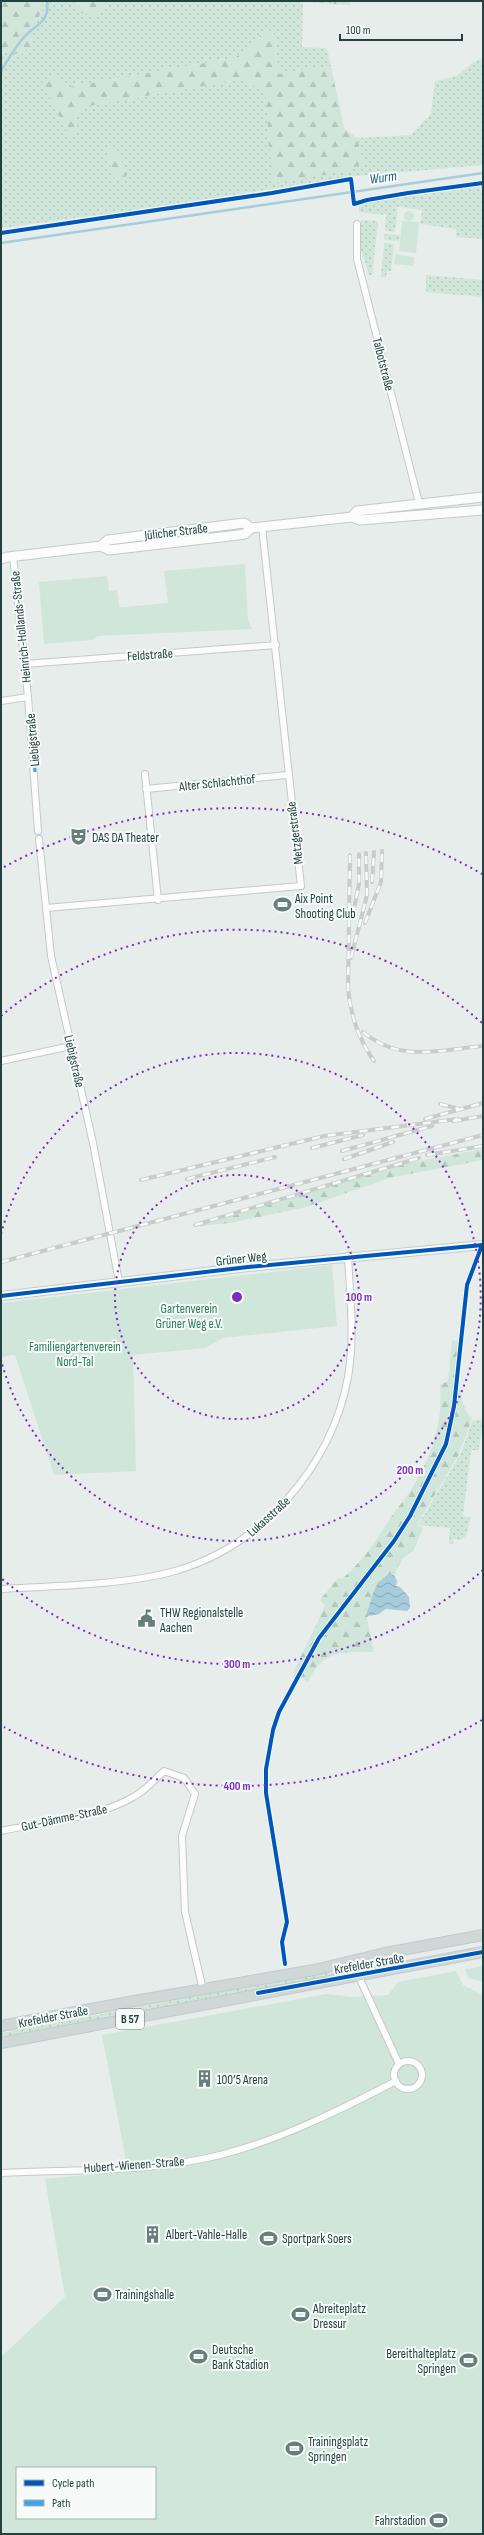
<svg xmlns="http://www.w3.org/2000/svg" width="484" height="2535" viewBox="0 0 484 2535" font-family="'Sofia Sans Condensed',sans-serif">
	<defs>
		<pattern id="grass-dots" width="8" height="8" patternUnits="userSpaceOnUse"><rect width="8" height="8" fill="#d0e6da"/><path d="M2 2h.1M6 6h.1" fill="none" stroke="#b2c6bc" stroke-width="1.8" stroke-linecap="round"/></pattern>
		<pattern id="forest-firs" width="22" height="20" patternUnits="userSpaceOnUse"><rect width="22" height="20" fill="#d0e6da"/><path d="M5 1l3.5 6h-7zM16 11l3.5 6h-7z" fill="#b2c6bc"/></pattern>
		<pattern id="park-crowns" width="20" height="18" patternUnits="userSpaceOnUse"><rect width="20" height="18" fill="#d0e6da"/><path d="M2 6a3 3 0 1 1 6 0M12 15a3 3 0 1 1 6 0" fill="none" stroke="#b2c6bc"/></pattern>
		<pattern id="water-waves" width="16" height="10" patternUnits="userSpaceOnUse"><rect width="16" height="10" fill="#a7ccdc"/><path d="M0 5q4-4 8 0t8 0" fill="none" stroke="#88a7b4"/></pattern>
	</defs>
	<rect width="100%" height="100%" fill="#e7edeb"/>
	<g fill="url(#grass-dots)" fill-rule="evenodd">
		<path d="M46 1H79L77 6 102 9 103 1H332V4L303 2 302 47 327 48 331 66 279 74 273 30 261 34 254 45 234 58 67 87 54 76C55 107 50 113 77 133L75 114 88 106 244 79 266 94 269 147 363 162 357 138 411 135 431 114 435 81 457 76 472 63 483 58V165L357 176 122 212 1 228V52L7 53 31 45 33 30ZM107 152 122 180 114 178Z"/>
		<polygon points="483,186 483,239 456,237 456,229 420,224 422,210 398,207 395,232 385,231 386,215 359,212 359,206 368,202"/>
		<polygon points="361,220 377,221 378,224 372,275 369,275 360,246"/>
		<polygon points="384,234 400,235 399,241 384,240"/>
		<polygon points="384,243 394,244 391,271 387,271 386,277 381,277"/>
		<polygon points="426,275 483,280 483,297 426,292"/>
		<polygon points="483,1419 479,1450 471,1450 463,1516 470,1517 467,1535 461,1540 453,1539 453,1544 449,1544 450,1528 418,1525 460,1455 473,1420"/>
		<polygon points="335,1970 336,1974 1,2038 1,2033"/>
	</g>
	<g fill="url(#forest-firs)">
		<polygon points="1,1 46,1 33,30 31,45 22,54 1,52"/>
		<polygon points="79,1 103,1 102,9 95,16 81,13 77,6"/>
		<polygon points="332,1 350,1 351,5 332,4"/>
		<polygon points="273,30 279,74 331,66 344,128 357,138 363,162 349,171 274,183 269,147 266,94 244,79 88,106 75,114 77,133 70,138 42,82 54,76 67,87 234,58 254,45 261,34"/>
		<polygon points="112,147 117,149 127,175 122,180 114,178 107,152"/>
		<polygon points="483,1149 483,1160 389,1178 306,1207 230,1223 198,1226 409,1163"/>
		<path d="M452 1340 462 1342C459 1365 455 1401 472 1419L459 1454 417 1525 423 1528 414 1550 402 1559 385 1595 367 1618 374 1652C342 1652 323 1649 308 1682L293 1673 325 1606 320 1600 338 1578 342 1579C360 1563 375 1544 387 1523 394 1512 402 1503 409 1493 431 1458 443 1427 440 1385L448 1381Z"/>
	</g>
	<polygon fill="url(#park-crowns)" points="38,732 40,750 36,751 35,733"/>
	<g fill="#d0e6da" fill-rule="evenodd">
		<circle cx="409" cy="216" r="5"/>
		<polygon points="402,221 419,222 416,253 399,251"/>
		<polygon points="395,254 414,257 413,266 394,264"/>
		<polygon points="245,564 248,620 252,629 98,636 91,640 44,644 39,582 107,576 109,591 117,590 119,607 125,607 168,603 164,571"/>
		<polygon points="332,1265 337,1326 223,1338 205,1348 133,1355 136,1471 54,1475 15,1355 1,1357 1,1303"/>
		<polygon points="483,1966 483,1982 468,1978 465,1969"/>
		<path d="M456 1971 463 1985 483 1995V2534H1V2357L65 2297 45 2179 128 2171 102 2035 326 1994 352 1997 388 1995 398 1982ZM17 2468H155V2518H17Z"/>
	</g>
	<path fill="url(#water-waves)" d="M394 1575 397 1581 396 1586 400 1587 409 1597 410 1608 407 1611 386 1609 379 1614 370 1616 367 1612C373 1599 371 1587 386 1576Z"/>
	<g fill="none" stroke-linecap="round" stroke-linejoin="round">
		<g stroke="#a7ccdc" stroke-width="2.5">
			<path d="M1 71C8 60 15 47 24 37 36 24 50 23 47 1"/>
			<polyline points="1,243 483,173"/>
		</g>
		<defs>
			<g id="minor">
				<polyline points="357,224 357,259 419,503"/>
				<polyline points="13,556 28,697 38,831"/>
				<polyline points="25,664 276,645"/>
				<polyline points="1,701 28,697"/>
				<polyline points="145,774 158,900"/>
				<polyline points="146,789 287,775"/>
				<polyline points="39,839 51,956 93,1143 119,1282"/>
				<polyline points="46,908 301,886 262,527"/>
				<polyline points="1,1061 71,1046"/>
				<path d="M1 1589C54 1586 125 1585 175 1571 262 1546 332 1466 348 1377 355 1337 350 1297 348 1256"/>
				<path d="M1 1831C43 1822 99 1818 135 1796 146 1790 155 1779 164 1771L184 1778 195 1794 182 1836 185 1912 203 1990"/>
				<polyline points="355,1962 358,1975 399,2064"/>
				<circle cx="408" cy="2075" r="14"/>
				<path d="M1 2173C74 2169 153 2173 224 2154 284 2138 340 2110 396 2081"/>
			</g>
			<polyline id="tertiary" points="1,1296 248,1267 483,1245"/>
			<g id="secondary">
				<polyline points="352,517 357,511 483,497"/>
				<polyline points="101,546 108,540 244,523 251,528"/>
				<polyline points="1,559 8,557 101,546 109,550 238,535 245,534 251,528 352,517 360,520 483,510"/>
			</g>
			<g id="primary">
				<polyline points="1,2026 134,2001 314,1970 385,1953 483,1935"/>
				<polyline points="1,2043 483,1952"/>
			</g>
		</defs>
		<use href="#minor" stroke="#c4cac8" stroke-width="8"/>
		<use href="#tertiary" stroke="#c4cac8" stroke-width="10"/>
		<use href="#secondary" stroke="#c3cac9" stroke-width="11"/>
		<use href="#primary" stroke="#c2ccca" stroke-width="12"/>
		<use href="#minor" stroke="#fbfcfc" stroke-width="6"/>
		<use href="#tertiary" stroke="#fbfcfc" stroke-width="8"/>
		<use href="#secondary" stroke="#fbfcfc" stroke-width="9"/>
		<use href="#primary" stroke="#cfd7d7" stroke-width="10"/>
		<defs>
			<g id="rail">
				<path d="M350 855 348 989C351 1016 358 1038 374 1061"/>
				<polyline points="372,882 374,852"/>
				<polyline points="353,914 359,884 359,854"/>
				<polyline points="365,923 381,882 382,851"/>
				<polyline points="351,958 367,895 366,853"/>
				<path d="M363 1032C401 1063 438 1050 483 1046"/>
				<polyline points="440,1104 459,1109"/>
				<polyline points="425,1119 483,1103"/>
				<polyline points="453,1121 483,1116"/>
				<polyline points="312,1148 363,1135"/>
				<polyline points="342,1151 432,1126"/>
				<polyline points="427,1155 483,1146"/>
				<polyline points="344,1159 393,1142"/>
				<polyline points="187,1179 275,1157"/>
				<polyline points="141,1180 324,1136 458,1119"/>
				<polyline points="195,1225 419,1158"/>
				<polyline points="1,1262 483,1135"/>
			</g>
		</defs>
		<use href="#rail" stroke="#c8cdcc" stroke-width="4"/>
		<use href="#rail" stroke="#f6fbf9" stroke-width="2.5" stroke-dasharray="8" stroke-linecap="butt"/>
		<polyline stroke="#3ea4ec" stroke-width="3" stroke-dasharray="6 3" stroke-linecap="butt" points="30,722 35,772"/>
		<defs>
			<g id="cycleway">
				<polyline points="1,233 272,193 351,179 354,204 367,200 408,193 483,183"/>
				<polyline points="1,1296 248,1267 483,1245"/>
				<polyline points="285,1964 282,1942 287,1922 266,1793 266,1769 273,1730 279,1712 319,1638 394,1541 410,1516 446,1444 454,1406 467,1285 482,1245"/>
				<polyline points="258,1993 483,1952"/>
			</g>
		</defs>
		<use href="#cycleway" stroke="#f6fbf9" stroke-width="6"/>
		<use href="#cycleway" stroke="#0057b8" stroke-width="4"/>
	</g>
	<g fill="none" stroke="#7b2cbf" stroke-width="2" stroke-dasharray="2 4">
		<circle cx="237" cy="1297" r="122"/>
		<path d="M1 1234A244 244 0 1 1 1 1360"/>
		<path d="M483 1570A367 367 0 0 1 1 1578M1 1016A367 367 0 0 1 483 1024"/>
		<path d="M482 1720A489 489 0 0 1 4 1727M4 867A489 489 0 0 1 482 874"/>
	</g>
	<defs>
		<symbol id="theatre-bare" viewBox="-9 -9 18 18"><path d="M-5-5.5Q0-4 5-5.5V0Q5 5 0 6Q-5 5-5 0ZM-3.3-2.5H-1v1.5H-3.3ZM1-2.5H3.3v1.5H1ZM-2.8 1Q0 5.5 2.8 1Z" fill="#687e7b" stroke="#f6fbf9" stroke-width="2.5" paint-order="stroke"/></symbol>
		<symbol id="stadium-bare" viewBox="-9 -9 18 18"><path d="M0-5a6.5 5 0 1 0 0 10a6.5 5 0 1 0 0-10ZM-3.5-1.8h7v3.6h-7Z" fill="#687e7b" stroke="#f6fbf9" stroke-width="2.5" paint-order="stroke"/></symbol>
		<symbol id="civic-bare" viewBox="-9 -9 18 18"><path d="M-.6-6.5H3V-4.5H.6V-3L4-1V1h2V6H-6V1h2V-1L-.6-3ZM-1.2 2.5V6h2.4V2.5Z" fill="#687e7b" stroke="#f6fbf9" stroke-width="2.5" paint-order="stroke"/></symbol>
		<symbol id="building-bare" viewBox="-9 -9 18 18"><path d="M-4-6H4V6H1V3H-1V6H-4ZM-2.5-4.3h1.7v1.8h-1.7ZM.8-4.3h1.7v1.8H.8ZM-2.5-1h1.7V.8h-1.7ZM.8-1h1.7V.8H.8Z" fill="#687e7b" stroke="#f6fbf9" stroke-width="2.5" paint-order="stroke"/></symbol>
	</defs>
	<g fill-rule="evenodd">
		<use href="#theatre-bare" x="66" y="824" width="25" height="25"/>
		<use href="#stadium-bare" x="270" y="892" width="25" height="25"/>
		<use href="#civic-bare" x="134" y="1606" width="25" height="25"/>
		<use href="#building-bare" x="192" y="2066" width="25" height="25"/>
		<use href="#building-bare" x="140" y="2222" width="25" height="25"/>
		<use href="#stadium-bare" x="256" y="2226" width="25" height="25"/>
		<use href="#stadium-bare" x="90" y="2282" width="25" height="25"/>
		<use href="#stadium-bare" x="288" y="2302" width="25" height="25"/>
		<use href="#stadium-bare" x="186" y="2344" width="25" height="25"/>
		<use href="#stadium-bare" x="456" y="2348" width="25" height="25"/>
		<use href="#stadium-bare" x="282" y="2436" width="25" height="25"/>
		<use href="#stadium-bare" x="426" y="2508" width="25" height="25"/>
	</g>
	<g text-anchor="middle" stroke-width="4" stroke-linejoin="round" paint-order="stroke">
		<rect fill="#f6fbf9" stroke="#627a77" stroke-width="1" x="116" y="2009" width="28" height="20" rx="3"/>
		<g font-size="12" font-weight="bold" fill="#23423f">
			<text x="130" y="2023">B 57</text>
		</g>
		<g font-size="13" fill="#23423f" stroke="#f6fbf9">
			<text transform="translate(384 364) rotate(76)" y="5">Talbotstraße</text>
			<text transform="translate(176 531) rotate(-7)" y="5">Jülicher Straße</text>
			<text transform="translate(20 627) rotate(-96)" y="5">Heinrich-Hollands-Straße</text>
			<text transform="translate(150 654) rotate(-4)" y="5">Feldstraße</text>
			<text transform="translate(32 740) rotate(-95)" y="5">Liebigstraße</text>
			<text transform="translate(217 782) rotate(-6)" y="5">Alter Schlachthof</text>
			<text transform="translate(294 833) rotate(-97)" y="5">Metzgerstraße</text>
			<text transform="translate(75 1061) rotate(77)" y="5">Liebigstraße</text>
			<text transform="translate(241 1258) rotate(-6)" y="5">Grüner Weg</text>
			<text transform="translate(268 1516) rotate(-42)" y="5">Lukasstraße</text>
			<text transform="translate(64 1817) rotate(-12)" y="5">Gut-Dämme-Straße</text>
			<text transform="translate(369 1963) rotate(-10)" y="5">Krefelder Straße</text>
			<text transform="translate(53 2016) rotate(-11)" y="5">Krefelder Straße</text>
			<text transform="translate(134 2164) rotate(-4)" y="5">Hubert-Wienen-Straße</text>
		</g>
		<g font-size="13" fill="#23423f" stroke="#f6fbf9" text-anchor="start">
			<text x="92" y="842">DAS DA Theater</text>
			<text x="295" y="903">Aix Point<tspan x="295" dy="15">Shooting Club</tspan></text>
			<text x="160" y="1617">THW Regionalstelle<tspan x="160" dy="15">Aachen</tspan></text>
			<text x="217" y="2084">100’5 Arena</text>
			<text x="166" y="2239">Albert-Vahle-Halle</text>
			<text x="282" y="2243">Sportpark Soers</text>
			<text x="115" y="2299">Trainingshalle</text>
			<text x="313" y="2313">Abreiteplatz<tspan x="313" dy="15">Dressur</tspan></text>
			<text x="212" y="2354">Deutsche<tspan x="212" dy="15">Bank Stadion</tspan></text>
			<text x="456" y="2358" text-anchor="end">Bereithalteplatz<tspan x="456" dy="15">Springen</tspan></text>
			<text x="308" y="2446">Trainingsplatz<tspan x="308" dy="15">Springen</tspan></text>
			<text x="426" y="2525" text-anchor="end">Fahrstadion</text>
		</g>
		<g font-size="13" fill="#2b7b57" stroke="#f6fbf9">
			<text x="189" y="1313">Gartenverein<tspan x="189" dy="15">Grüner Weg e.V.</tspan></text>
			<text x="75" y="1351">Familiengartenverein<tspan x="75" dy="15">Nord-Tal</tspan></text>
		</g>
		<g font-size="14" font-style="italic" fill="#1a5f81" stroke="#f6fbf9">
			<text transform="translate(383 177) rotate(-8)" y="5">Wurm</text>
		</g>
	</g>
	<circle cx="237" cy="1297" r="6" fill="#7b2cbf" stroke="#f6fbf9" stroke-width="2"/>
	<g font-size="12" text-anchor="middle" font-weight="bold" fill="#7b2cbf" stroke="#f6fbf9" stroke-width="4" stroke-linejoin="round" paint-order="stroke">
		<text x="359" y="1301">100 m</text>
		<text x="410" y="1474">200 m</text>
		<text x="237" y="1668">300 m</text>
		<text x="237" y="1790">400 m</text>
	</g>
	<rect width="484" height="2535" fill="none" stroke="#23423f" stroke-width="4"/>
	<rect x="16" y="2467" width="140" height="52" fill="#f6fbf9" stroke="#a2b1af"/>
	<rect x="24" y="2480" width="20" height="6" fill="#0057b8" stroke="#a2b1af"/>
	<text x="52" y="2487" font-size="12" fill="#23423f">Cycle path</text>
	<rect x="24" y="2500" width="20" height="6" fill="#3ea4ec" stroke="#a2b1af"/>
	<text x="52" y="2507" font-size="12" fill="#23423f">Path</text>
	<path d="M340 34v6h122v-6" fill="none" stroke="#23423f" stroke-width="2"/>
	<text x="346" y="34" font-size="12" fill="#23423f" stroke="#f6fbf9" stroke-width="3" paint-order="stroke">100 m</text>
</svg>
